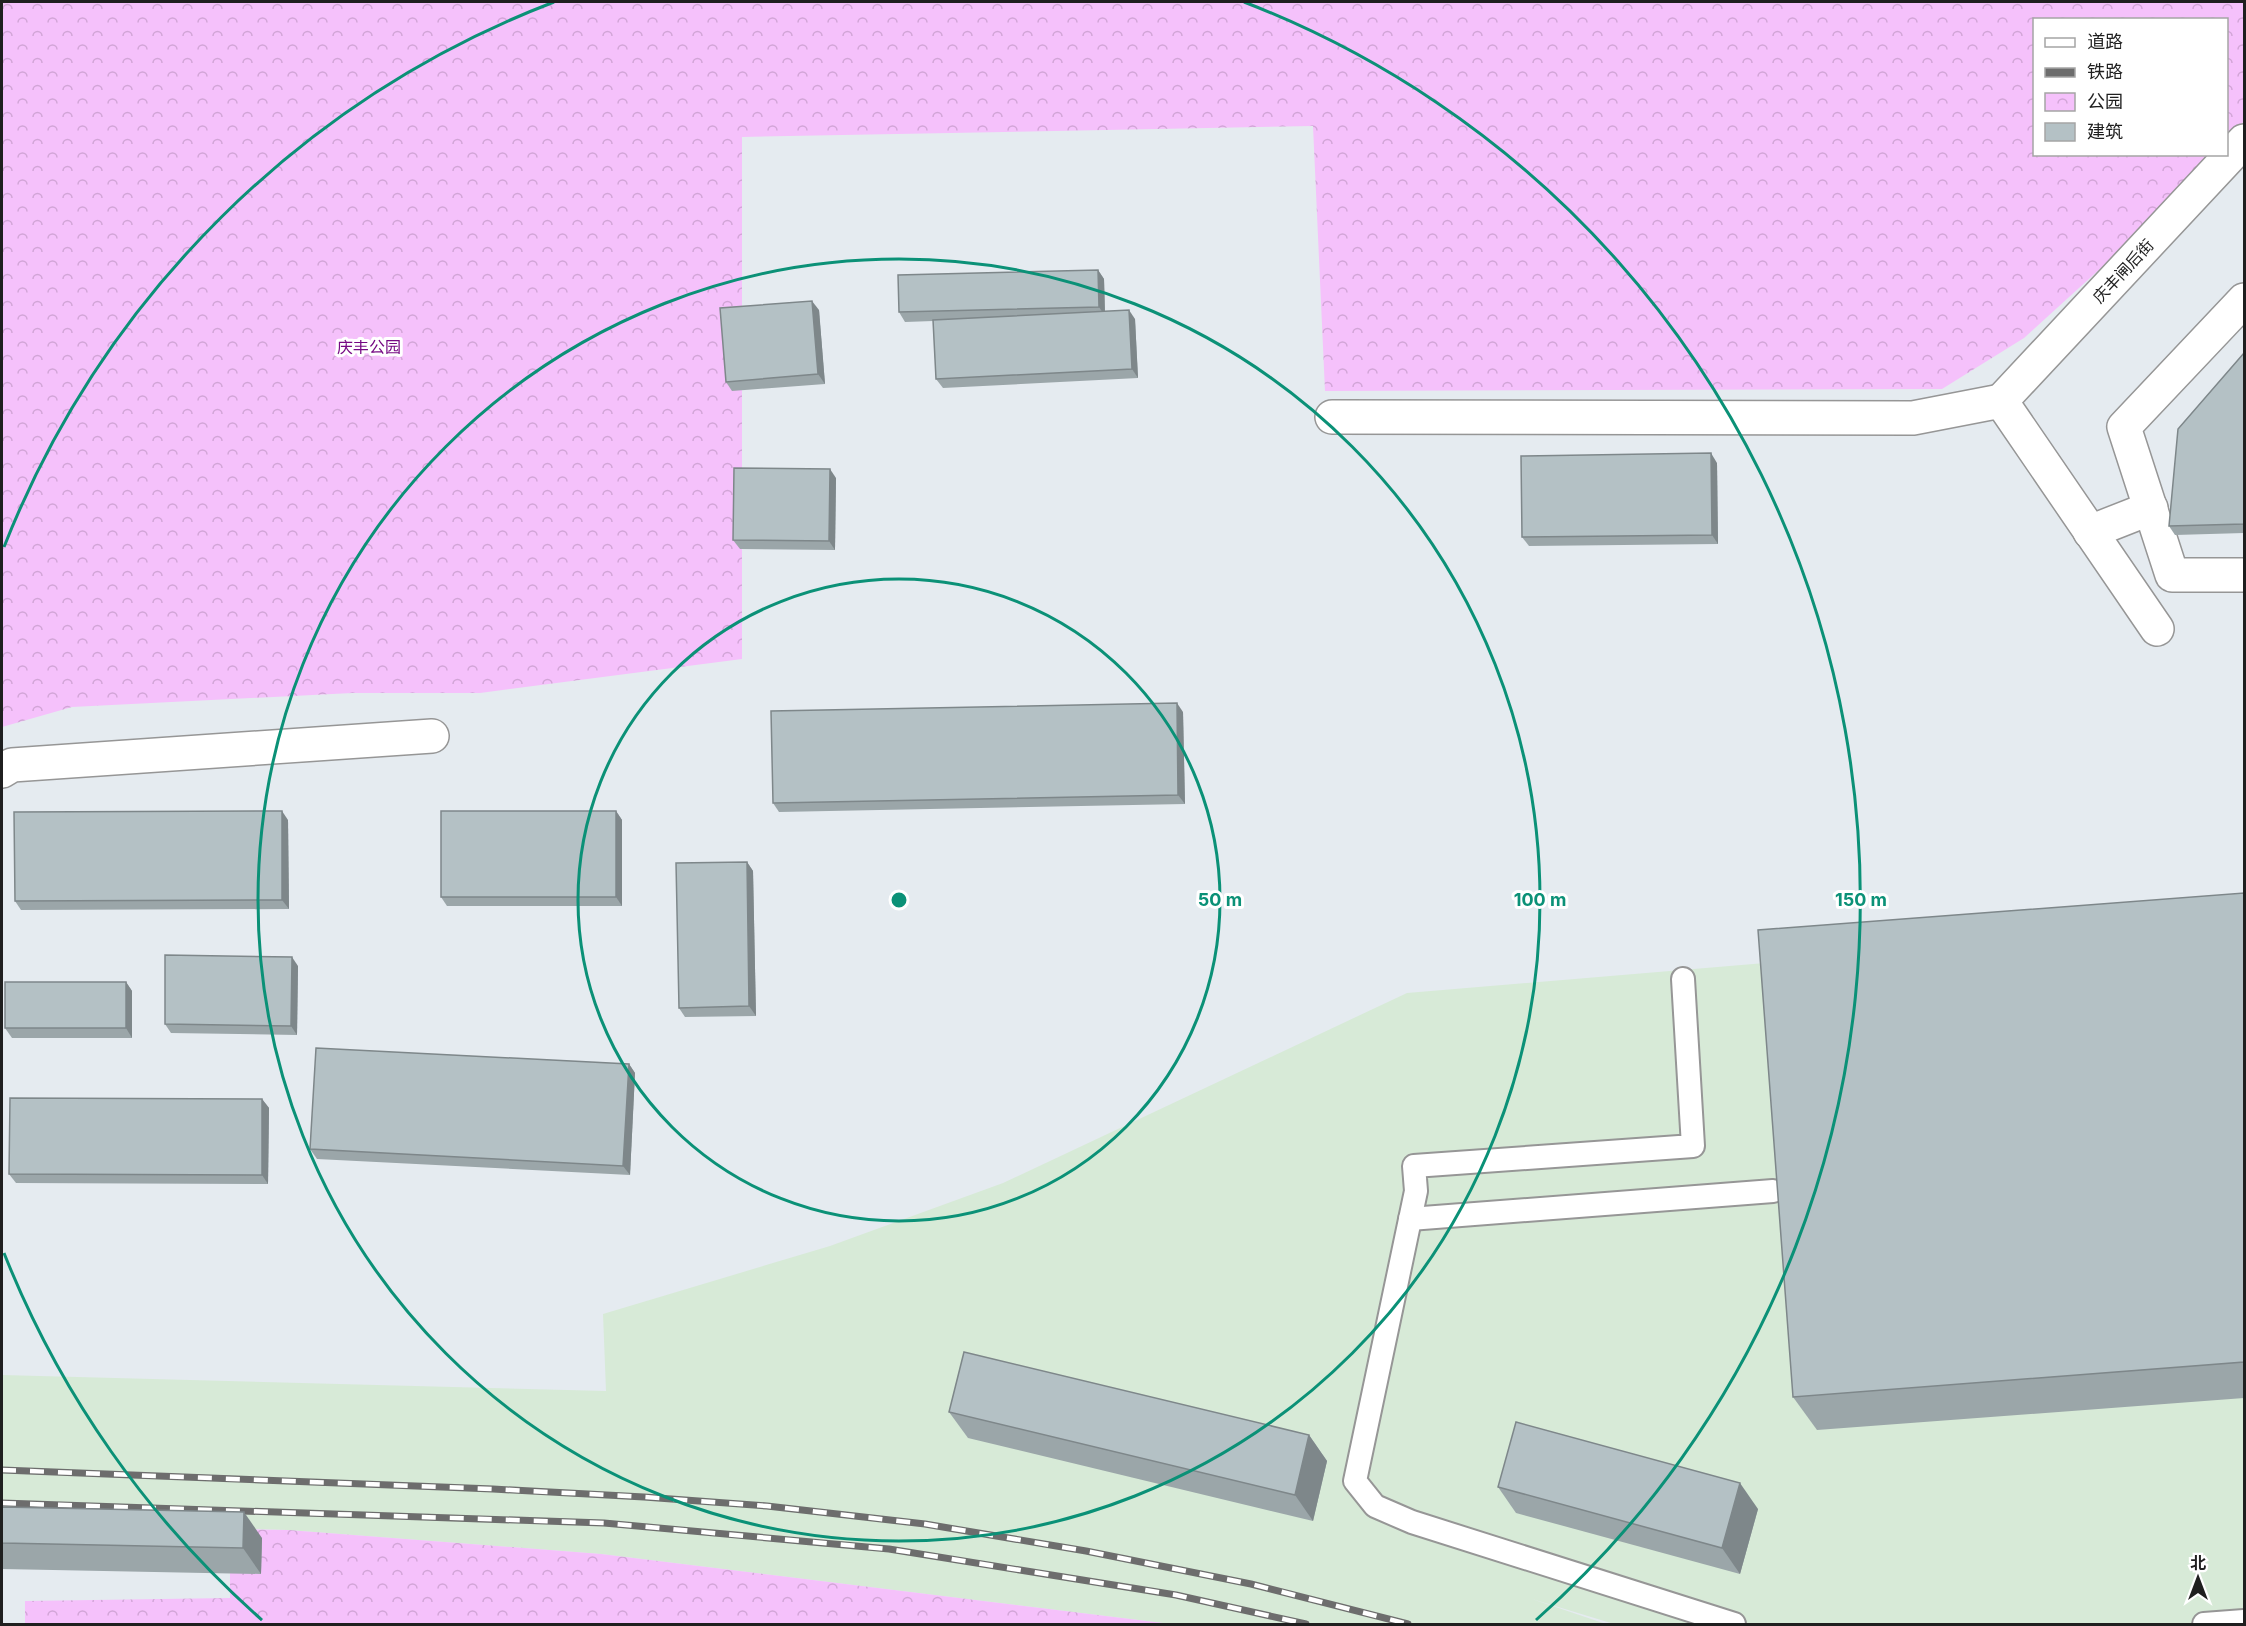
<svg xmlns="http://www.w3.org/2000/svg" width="2246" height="1626" viewBox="0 0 2246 1626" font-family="Inter,'Noto Sans SC',sans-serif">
	<defs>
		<pattern id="park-crowns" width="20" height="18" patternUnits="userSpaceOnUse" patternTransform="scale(1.5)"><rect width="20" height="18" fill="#f5c1fb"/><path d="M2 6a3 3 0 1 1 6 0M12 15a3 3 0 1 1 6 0" fill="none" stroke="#d2a5d7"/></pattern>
	</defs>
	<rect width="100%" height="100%" fill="#e5ebf0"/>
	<polygon fill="#d7ead7" points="2244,923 2244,1624 1614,1624 1532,1599 1606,1624 1171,1624 601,1554 288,1530 2,1522 2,1375 606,1391 603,1314 830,1246 1003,1183 1407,993"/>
	<g fill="url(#park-crowns)">
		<polygon points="2,2 2244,2 2244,121 2227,140 2226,20 2034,20 2034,154 2214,155 2157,217 2024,338 1942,389 1325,391 1313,126 742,137 742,659 480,693 352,693 72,707 2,727"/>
		<polygon points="230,1529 288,1530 601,1554 1171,1624 25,1624 25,1601 230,1598"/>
	</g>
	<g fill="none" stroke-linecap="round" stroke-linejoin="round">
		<defs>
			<g id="service">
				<polyline points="1683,979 1693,1146 1414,1166 1416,1191 1355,1481 1375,1506 1412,1522 1734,1624"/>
				<polyline points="1410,1219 1773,1191"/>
				<polyline points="2204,1624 2244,1621"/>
			</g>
			<g id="minor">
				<polyline points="2244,300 2124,427 2172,575 2244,575"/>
				<polyline points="2001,401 2244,141"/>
				<polyline points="1332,417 1913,418 2001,401 2157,629"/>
				<polyline points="2090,532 2151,508"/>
				<polyline points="2,771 12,765 432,736"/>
			</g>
		</defs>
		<use href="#service" stroke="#969696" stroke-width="26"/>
		<use href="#minor" stroke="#969696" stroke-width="36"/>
		<use href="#service" stroke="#fff" stroke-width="22"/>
		<use href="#minor" stroke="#fff" stroke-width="33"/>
		<defs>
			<g id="rail">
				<polyline points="2,1470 493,1489 644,1497 767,1506 925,1524 1086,1551 1251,1584 1408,1624"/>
				<polyline points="2,1503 604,1523 889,1549 1176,1595 1306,1624"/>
			</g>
		</defs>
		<use href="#rail" stroke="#6d6d6d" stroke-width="7"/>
		<use href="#rail" stroke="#fff" stroke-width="4.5" stroke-dasharray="14" stroke-linecap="butt"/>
	</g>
	<g fill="#9ba6a9">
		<polygon points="1098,270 1104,279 1105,311 1135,319 1138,378 943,388 936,379 933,321 905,322 899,312"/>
		<polygon points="819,310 825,384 732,391 726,382"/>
		<polygon points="2244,353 2244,533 2175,535 2169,526"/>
		<polygon points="1717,463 1718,544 1529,546 1522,537"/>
		<polygon points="836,478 835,550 740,549 733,540"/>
		<polygon points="1183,712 1185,804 779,812 773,803"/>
		<polygon points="616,811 622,820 622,906 447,906 441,897"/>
		<polygon points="288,820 289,909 21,910 15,901"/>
		<polygon points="747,862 753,871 756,1016 685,1017 679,1008"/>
		<polygon points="2244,893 2244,1398 1817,1430 1793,1397"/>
		<polygon points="298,966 297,1035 171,1033 165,1024"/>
		<polygon points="126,982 132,991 132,1038 12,1038 5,1028"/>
		<polygon points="629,1064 635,1073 630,1175 317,1159 310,1149"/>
		<polygon points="262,1099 269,1108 268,1184 16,1183 9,1174"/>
		<polygon points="949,1412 1309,1435 1327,1461 1313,1521 968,1438"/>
		<polygon points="1498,1487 1758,1509 1740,1574 1516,1513"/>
		<polygon points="2,1507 262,1538 261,1574 2,1569"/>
	</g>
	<g fill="#7e878a">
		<polygon points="1098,270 1104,279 1105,316 1099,307"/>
		<polygon points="812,301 819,310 825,384 818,374"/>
		<polygon points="1129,310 1135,319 1138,378 1132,369"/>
		<polygon points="1711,453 1717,463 1718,544 1712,535"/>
		<polygon points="830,469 836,478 835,550 829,541"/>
		<polygon points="1177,703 1183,712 1185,804 1178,795"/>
		<polygon points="282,811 288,820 289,909 282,900"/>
		<polygon points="616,811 622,820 622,906 616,897"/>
		<polygon points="747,862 753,871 756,1016 749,1006"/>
		<polygon points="292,957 298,966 297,1035 291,1026"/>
		<polygon points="126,982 132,991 132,1038 126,1028"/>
		<polygon points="629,1064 635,1073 630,1175 623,1166"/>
		<polygon points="262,1099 269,1108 268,1184 262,1175"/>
		<polygon points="1309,1435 1327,1461 1313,1521 1295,1495"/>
		<polygon points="1740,1483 1758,1509 1740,1574 1722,1548"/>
		<polygon points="244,1512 262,1538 261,1574 243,1548"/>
	</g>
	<g fill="#b4c1c5" stroke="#7e878a" stroke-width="1.5">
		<polygon points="1098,270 1099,307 899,312 898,275"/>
		<polygon points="812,301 818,374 726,382 720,308"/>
		<polygon points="1129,310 1132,369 936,379 933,320"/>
		<polygon points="2244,353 2244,524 2169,526 2178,429"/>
		<polygon points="1711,453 1712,535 1522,537 1521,456"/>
		<polygon points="734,468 830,469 829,541 733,540"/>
		<polygon points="1177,703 1178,795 773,803 771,711"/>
		<polygon points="282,811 282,900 15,901 14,812"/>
		<rect x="441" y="811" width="175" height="86"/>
		<polygon points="747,862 749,1006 679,1008 676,863"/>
		<polygon points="2244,893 2244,1362 1793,1397 1758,930"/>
		<polygon points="165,955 292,957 291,1026 165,1024"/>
		<rect x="5" y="982" width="121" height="46"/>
		<polygon points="316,1048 629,1064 623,1166 310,1149"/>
		<polygon points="10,1098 262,1099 262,1175 9,1174"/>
		<polygon points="964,1352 1309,1435 1295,1495 949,1412"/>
		<polygon points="1516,1422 1740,1483 1722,1548 1498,1487"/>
		<polygon points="2,1507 244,1512 243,1548 2,1543"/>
	</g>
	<g fill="none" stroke="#0b9177" stroke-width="3">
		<circle cx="899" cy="900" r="321"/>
		<circle cx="899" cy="900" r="641"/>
		<path d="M262 1620A962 962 0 0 1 4 1253M4 547A962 962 0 0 1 554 2M1244 2A962 962 0 0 1 1536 1620"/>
	</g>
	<g text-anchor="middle" stroke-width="6" stroke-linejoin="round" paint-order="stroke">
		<g font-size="16" fill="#1f1f1f" stroke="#fff">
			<text transform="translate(2123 271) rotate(-47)" y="6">庆丰闸后街</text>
		</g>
		<g font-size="16" fill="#750883" stroke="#fff">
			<text x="369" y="353">庆丰公园</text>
		</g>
	</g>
	<circle cx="899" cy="900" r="9" fill="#0b9177" stroke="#fff" stroke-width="3"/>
	<g font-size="18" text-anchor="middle" font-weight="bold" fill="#0b9177" stroke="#fff" stroke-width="6" stroke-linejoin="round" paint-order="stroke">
		<text x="1220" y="906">50 m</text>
		<text x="1540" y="906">100 m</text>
		<text x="1861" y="906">150 m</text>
	</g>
	<rect width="2246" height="1626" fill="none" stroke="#1f1f1f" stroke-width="6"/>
	<rect x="2033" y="18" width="195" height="138" fill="#ffffff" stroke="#a5a5a5" stroke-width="1.5"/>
	<rect x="2045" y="38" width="30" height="9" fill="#ffffff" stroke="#a5a5a5" stroke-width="1.5"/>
	<text x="2087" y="48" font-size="18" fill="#1f1f1f">道路</text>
	<rect x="2045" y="68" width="30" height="9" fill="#6d6d6d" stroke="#a5a5a5" stroke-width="1.5"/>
	<text x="2087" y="78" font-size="18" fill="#1f1f1f">铁路</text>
	<rect x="2045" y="93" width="30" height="18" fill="url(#park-crowns)" stroke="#a5a5a5" stroke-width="1.5"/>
	<text x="2087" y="108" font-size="18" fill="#1f1f1f">公园</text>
	<rect x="2045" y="123" width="30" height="18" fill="#b4c1c5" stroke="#a5a5a5" stroke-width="1.5"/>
	<text x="2087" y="138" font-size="18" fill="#1f1f1f">建筑</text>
	<g transform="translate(2198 1578)" stroke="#ffffff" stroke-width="4.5" paint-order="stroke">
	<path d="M0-4.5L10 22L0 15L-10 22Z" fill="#1f1f1f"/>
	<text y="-9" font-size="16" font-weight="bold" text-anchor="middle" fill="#1f1f1f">北</text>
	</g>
</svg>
